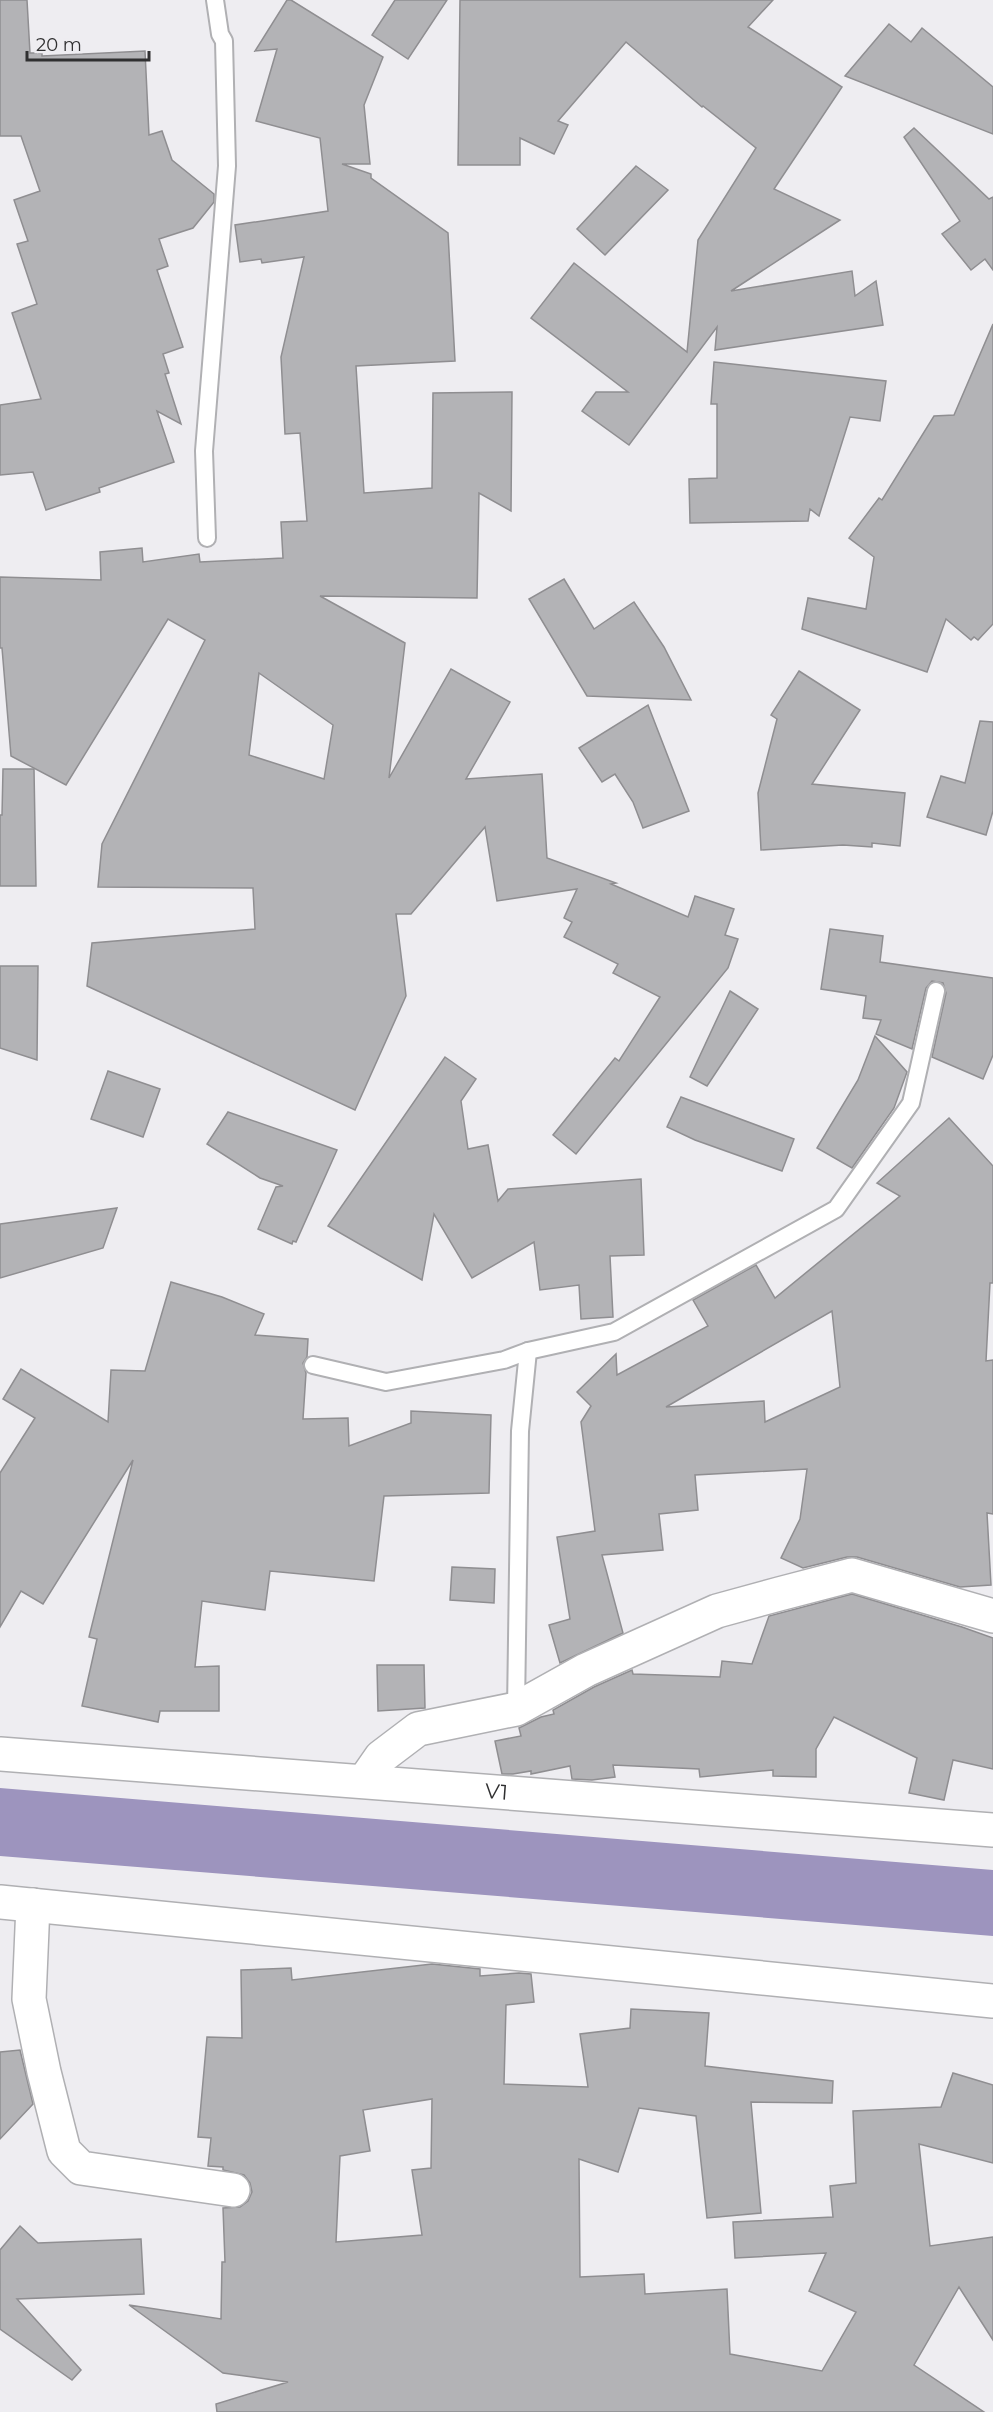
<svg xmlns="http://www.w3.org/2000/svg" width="993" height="2412" viewBox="0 0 993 2412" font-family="Montserrat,sans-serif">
	<rect width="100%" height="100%" fill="#eeedf1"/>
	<polygon fill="#9d94be" points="0,1788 993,1870 993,1936 0,1856"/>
	<g fill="#b3b3b6" stroke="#8f8e91" stroke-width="1.5" fill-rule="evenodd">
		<polygon points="0,0 27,0 30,53 42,53 42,56 145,51 149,135 162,131 172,160 214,194 214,202 193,228 159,239 168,266 157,270 183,347 163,354 169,373 165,374 181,424 157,411 174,462 99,488 100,492 46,510 33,472 0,475 0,405 41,399 12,313 37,304 17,244 28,241 14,200 40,191 21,136 0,136"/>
		<path d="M287 0H291L383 57 364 105 370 164H342L371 174V178L448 233 455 361 356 366 364 493 432 488 433 393 512 392 511 511 479 493 477 598 320 596 405 643 389 778 451 669 510 702 466 779 542 774 547 858 616 883 611 884 688 917 695 896 734 909 725 935 738 939 728 968 576 1154 553 1135 615 1058 619 1061 660 997 613 973 618 964 564 937 572 922 564 918 577 889 497 901 485 827 411 914H396L406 996 355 1110 87 986 92 943 255 929 253 888 98 887 102 844 205 640 168 619 66 785 11 756 2 648H0V577L101 580 100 552 142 548 143 562 199 554 200 562 283 558 281 522 307 521 300 433 285 434 281 357 304 257 262 263 261 259 240 262 235 225 328 211 320 138 256 121 277 49 255 51ZM259 673 333 725 324 779 249 755Z"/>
		<polygon points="395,0 447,0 408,59 372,35"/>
		<polygon points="460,0 773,0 748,27 842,87 774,189 840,220 731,291 852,271 855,296 876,281 883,325 715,350 717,327 629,445 582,411 596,392 628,392 531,318 574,263 687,352 698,240 756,148 703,106 702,107 626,42 558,121 568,125 554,154 520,138 520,165 458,165"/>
		<polygon points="889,24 911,42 922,28 993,87 993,134 845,76"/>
		<polygon points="914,128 989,199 993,197 993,270 985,259 971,270 942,234 960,221 904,137"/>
		<polygon points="636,166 668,190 605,255 577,229"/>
		<polygon points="993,324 993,624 978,640 974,637 971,640 946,619 927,672 802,629 808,598 866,609 874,557 849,538 879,498 882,500 934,416 954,415"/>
		<polygon points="714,362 886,381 880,421 850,417 819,516 810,509 808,521 690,523 689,479 717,478 717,404 711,404"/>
		<polygon points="564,579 594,629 634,602 664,647 691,700 587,696 529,599"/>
		<polygon points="799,671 860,710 812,784 905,793 900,846 872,843 872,847 843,845 761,850 758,793 777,719 771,715"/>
		<polygon points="648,705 689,811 643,828 633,802 615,774 602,782 579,748"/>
		<polygon points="980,721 993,722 993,811 986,835 927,817 941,776 965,783"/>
		<polygon points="3,769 34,769 36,886 0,886 0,815 2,815"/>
		<polygon points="830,929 883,936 880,962 993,978 993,1055 983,1079 932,1057 946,993 943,983 932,981 926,988 912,1049 876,1034 881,1020 863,1018 866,996 821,989"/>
		<polygon points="0,966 38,966 37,1060 0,1048"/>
		<polygon points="730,991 758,1009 707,1086 690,1077"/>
		<polygon points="875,1036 907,1072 894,1108 852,1168 817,1148 858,1080"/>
		<polygon points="445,1057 476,1079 461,1101 468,1149 488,1145 498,1201 508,1189 641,1179 644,1255 610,1256 613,1317 581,1319 579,1285 540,1290 534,1242 472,1278 434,1214 422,1280 328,1226"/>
		<polygon points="108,1071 160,1089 143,1137 91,1119"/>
		<polygon points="681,1097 794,1139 782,1171 695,1140 667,1127"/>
		<polygon points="228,1112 337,1150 296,1242 293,1241 292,1244 258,1229 276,1187 283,1186 260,1178 207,1144"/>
		<path d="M949 1118 993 1166V1283H990L986 1361 993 1360V1514L987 1513 991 1585 960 1587 857 1557H847L803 1568 781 1558 800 1519 807 1469 695 1475 698 1510 659 1514 663 1550 602 1555 623 1633 560 1663 549 1625 570 1619 557 1537 595 1531 581 1422 591 1406 577 1392 616 1354 617 1375 708 1326 693 1300 756 1265 775 1298 900 1196 877 1183ZM832 1311 840 1387 765 1422 764 1401 666 1407Z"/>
		<polygon points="117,1208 103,1248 0,1278 0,1224"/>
		<polygon points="171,1282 222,1297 264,1314 255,1335 308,1339 307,1357 303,1363 306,1373 303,1419 348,1418 349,1446 411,1423 411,1411 491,1415 489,1493 384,1496 374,1581 270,1571 265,1610 202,1601 195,1667 219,1666 219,1711 160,1711 158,1722 82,1706 97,1639 89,1637 133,1460 43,1604 21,1591 0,1627 0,1473 35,1418 3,1399 21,1369 108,1422 111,1370 145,1371"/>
		<polygon points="452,1567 495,1569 494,1603 450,1600"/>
		<polygon points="852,1594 962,1627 993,1638 993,1769 953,1760 944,1800 909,1793 917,1758 834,1717 816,1749 816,1777 773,1776 773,1770 700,1777 699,1769 613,1765 615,1777 592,1780 572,1779 570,1766 531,1774 531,1771 513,1774 502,1774 495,1741 521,1736 519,1728 541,1717 554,1714 553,1710 594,1687 632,1670 633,1674 720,1677 722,1661 752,1664 769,1616"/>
		<polygon points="377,1665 424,1665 425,1708 378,1711"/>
		<path d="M432 1964 480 1969V1976L519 1973 531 1974 534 2002 506 2005 504 2084 588 2087 580 2034 630 2028 631 2009 709 2013 705 2066 833 2081 832 2103 751 2102 761 2213 707 2218 696 2116 639 2108 618 2172 579 2159 580 2277 644 2274 645 2294 727 2289 730 2354 822 2371 856 2312 809 2291 826 2253 735 2258 733 2222 833 2217 830 2186 856 2183 853 2111 941 2107 953 2073 993 2085V2163L919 2144 930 2246 993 2237V2340L959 2287 914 2365 984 2412H217L216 2404 288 2382 223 2373 129 2305 221 2319 222 2262H225L223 2208 240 2207 248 2201 252 2192 250 2183 244 2175 223 2170V2167L208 2166 211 2138 198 2137 207 2037 242 2038 241 1970 291 1968 292 1980ZM432 2099 431 2168 412 2170 422 2235 336 2242 340 2156 370 2151 363 2110Z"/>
		<polygon points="20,2050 33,2104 0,2139 0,2052"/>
		<polygon points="20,2226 38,2243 141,2239 144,2294 17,2299 81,2370 72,2380 0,2329 0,2250"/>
	</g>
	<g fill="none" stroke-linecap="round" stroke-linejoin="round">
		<defs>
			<g id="lane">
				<polyline points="207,538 204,451 227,166 224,41 220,34 215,0"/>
				<polyline points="313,1365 386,1382 504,1360 528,1351 614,1332 836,1209 911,1103 936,991"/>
				<polyline points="516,1709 520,1431 528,1351"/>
			</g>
			<g id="street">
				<path id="s1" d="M0 1754 993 1830"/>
				<polyline points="365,1780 381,1757 418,1729 516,1709 586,1670 717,1611 779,1594 852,1575 993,1616"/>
				<polyline points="0,1902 993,2001"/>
				<polyline points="33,1905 29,1999 44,2072 64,2151 81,2168 233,2190"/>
			</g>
		</defs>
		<use href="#lane" stroke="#b0b0b3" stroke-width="20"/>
		<use href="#street" stroke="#b0b0b3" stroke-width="36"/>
		<use href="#lane" stroke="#fff" stroke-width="16"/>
		<use href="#street" stroke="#fff" stroke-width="33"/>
	</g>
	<g text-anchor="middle" stroke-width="4.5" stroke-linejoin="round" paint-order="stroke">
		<g font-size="21" fill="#303031" stroke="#eeedf1">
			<text dy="7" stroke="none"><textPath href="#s1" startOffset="498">V1</textPath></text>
		</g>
	</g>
	<path d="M27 51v9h122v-9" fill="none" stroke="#303031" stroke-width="3"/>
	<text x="36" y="51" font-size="18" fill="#303031" stroke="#eeedf1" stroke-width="4.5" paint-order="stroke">20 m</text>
</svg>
